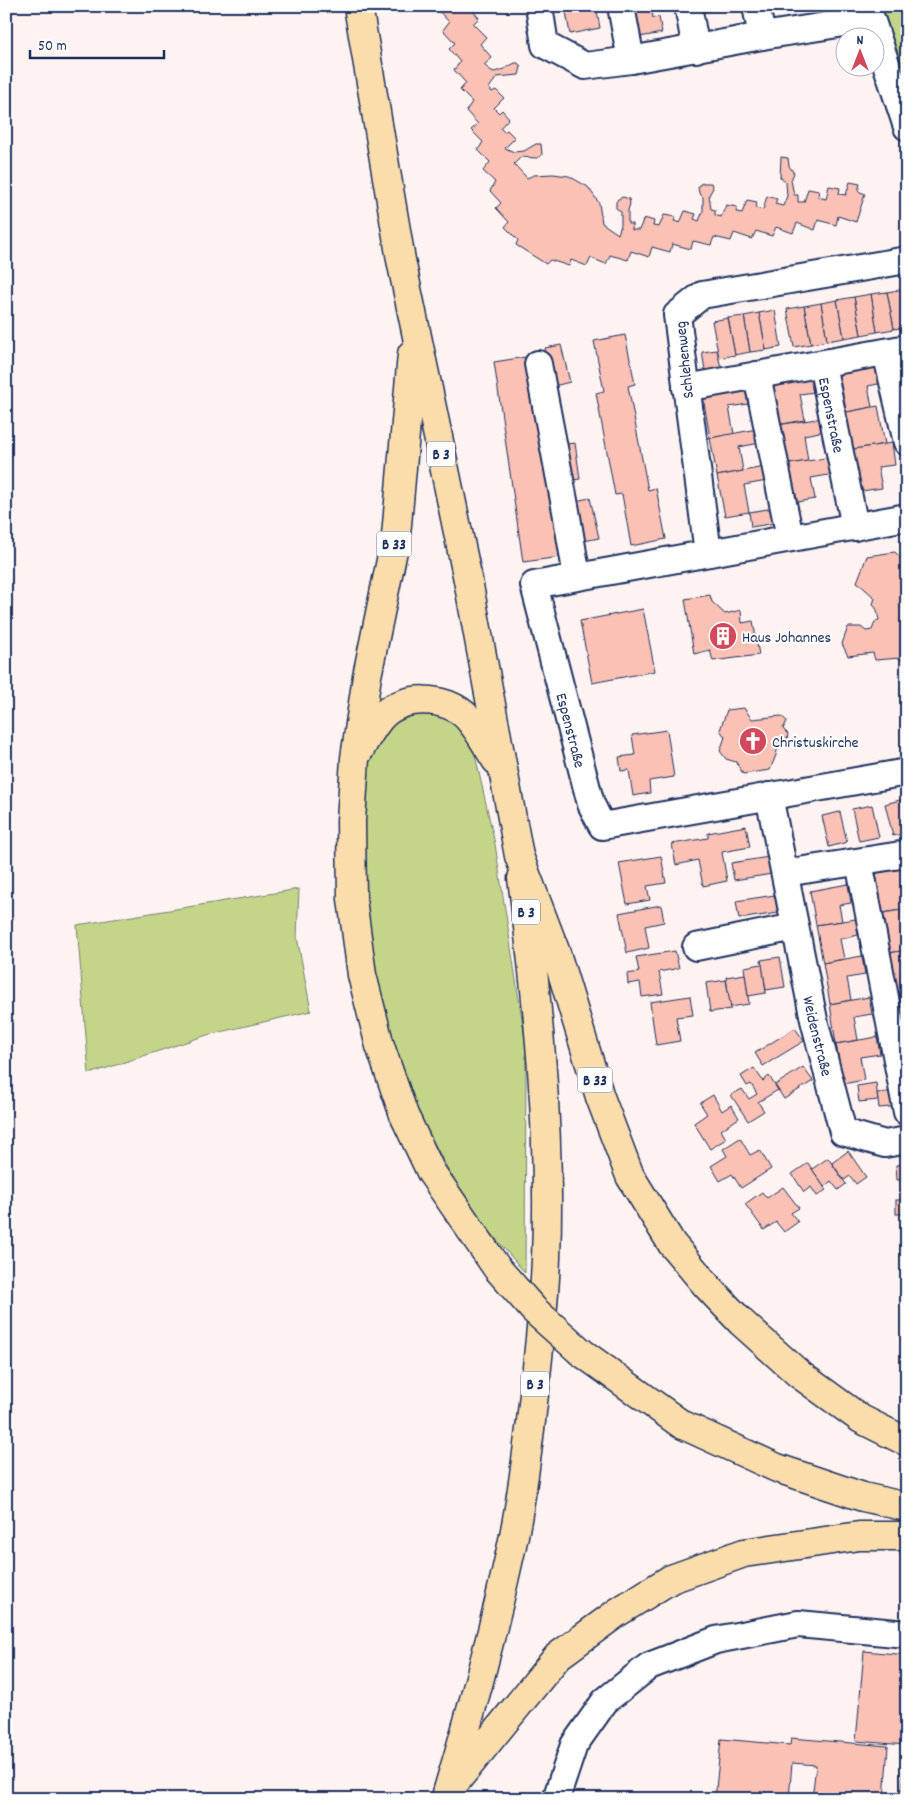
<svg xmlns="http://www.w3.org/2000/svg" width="913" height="1805" viewBox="0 0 913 1805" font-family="Dekko,sans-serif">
	<rect width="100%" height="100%" fill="#fef3f0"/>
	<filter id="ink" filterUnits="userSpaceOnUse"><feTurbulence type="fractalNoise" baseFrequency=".02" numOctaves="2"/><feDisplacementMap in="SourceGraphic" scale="10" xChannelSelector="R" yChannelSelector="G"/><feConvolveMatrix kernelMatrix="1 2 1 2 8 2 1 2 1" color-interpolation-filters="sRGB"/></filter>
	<g filter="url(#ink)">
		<g fill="#c4d589" stroke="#708274">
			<polygon points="881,6 907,6 907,96"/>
			<polygon points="402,711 452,713 471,737 495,844 526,1045 525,1273 491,1233 450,1173 406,1091 380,999 361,890 367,774 370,751"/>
			<polygon points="299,889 297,937 311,1011 207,1035 89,1074 77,925"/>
		</g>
		<g fill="#fbc1b4" stroke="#1b2f5e">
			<polygon points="440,6 469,6 479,18 473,24 486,37 480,44 492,58 484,65 490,70 494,72 504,69 515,63 518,63 521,67 519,75 497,77 489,88 492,92 496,90 504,98 494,108 499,113 502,110 509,118 500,128 504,132 507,130 515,138 505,148 514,152 524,151 536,144 541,144 542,155 537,158 521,157 514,164 527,178 534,175 553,174 569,176 588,187 599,203 602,223 618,234 621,225 621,212 616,208 616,202 618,199 623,197 629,199 630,204 628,210 628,224 632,224 632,230 639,230 644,218 654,221 653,226 659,227 664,215 676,217 674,221 680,223 685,211 696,214 694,219 699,221 703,211 703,197 699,193 698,188 700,184 704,183 711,183 713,188 709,195 711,209 715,210 715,215 721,217 726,205 737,207 736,212 742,213 747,200 757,202 756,208 763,210 767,196 777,199 775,204 783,206 787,196 786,182 780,177 781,157 788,158 789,166 794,173 791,180 794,195 798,195 798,202 804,202 808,189 819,191 818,197 826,199 829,186 840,188 839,194 846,195 850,182 860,184 858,191 865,194 856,222 838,216 836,225 818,220 815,230 797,223 793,233 776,227 772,236 756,231 752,239 734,233 731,241 714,237 711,245 693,241 691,249 672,244 670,252 652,247 649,257 631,251 628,260 610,255 606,264 591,258 587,266 571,260 569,266 550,260 546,264 516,245 518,240 505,227 509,222 496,208 501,203 490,191 495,182 483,171 490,162 478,150 483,142 471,130 478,124 466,111 472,102 460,90 466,83 454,70 460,62 449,49 455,43 443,30 449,22 437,9"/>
			<polygon points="565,6 596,6 600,28 570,34"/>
			<polygon points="629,6 651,6 653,18 659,17 662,33 634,38"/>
			<polygon points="699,6 728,6 728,7 700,12"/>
			<polygon points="904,289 907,304 907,327 894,329 887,292"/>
			<polygon points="887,292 894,329 877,332 871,294"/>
			<polygon points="871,294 877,332 861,335 854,297"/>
			<polygon points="854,297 861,335 844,338 837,300"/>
			<polygon points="837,300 844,338 827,341 821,303"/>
			<polygon points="821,303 827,341 811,344 804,306"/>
			<polygon points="804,306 811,344 794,347 787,309"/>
			<polygon points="775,310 781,347 766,350 759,313"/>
			<polygon points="759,313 766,350 750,352 744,316"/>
			<polygon points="744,316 750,352 735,355 728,318"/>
			<polygon points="728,318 735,355 719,358 712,321"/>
			<polygon points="625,335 635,384 628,386 648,490 656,488 666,539 631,546 622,494 615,495 596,393 604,391 594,341"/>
			<polygon points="561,345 570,382 554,386 545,348"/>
			<polygon points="717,350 722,373 706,376 702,352"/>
			<polygon points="532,356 561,557 523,562 494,362"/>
			<polygon points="907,360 907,399 900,361"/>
			<polygon points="879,364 883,383 868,386 872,407 842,413 834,372"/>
			<polygon points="819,373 822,391 800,394 805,420 777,425 770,382"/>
			<polygon points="745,390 748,404 729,407 734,434 710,438 703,397"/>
			<polygon points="878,406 885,444 848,450 842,413"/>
			<polygon points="823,418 825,431 804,435 808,461 784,465 777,425"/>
			<polygon points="757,429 760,443 739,447 743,471 717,476 710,438"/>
			<polygon points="575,443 580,479 565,481 559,445"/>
			<polygon points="892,443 895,465 878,467 882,488 855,492 848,450"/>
			<polygon points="831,457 834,474 811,478 815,499 791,503 784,465"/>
			<polygon points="764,467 767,481 744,485 749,512 725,516 717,476"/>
			<polygon points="590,498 599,538 584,541 575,501"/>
			<polygon points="774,508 776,523 751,527 749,512"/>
			<polygon points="895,552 907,564 906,668 900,658 875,660 873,653 848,656 842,644 848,627 861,627 866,631 872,630 875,622 879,620 877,610 873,604 875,598 857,582 867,556"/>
			<polygon points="710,595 712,602 725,614 741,610 742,623 753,621 759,655 713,661 710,650 694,654 685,599"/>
			<polygon points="643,609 655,671 592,683 580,621"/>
			<polygon points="744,708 752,719 781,716 787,721 783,729 788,734 787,740 779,742 776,755 770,770 743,774 736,762 726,759 720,751 725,737 720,730 727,710"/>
			<polygon points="667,730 674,777 649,781 650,793 633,796 629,770 621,771 619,757 635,755 632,735"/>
			<polygon points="904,799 907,811 907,833 893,836 885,804"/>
			<polygon points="872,805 879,837 859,841 852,809"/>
			<polygon points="840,812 847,842 829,847 822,816"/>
			<polygon points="746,826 750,847 722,852 727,881 703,886 698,860 676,865 672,844 708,838 708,833"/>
			<polygon points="661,856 666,883 647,886 650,900 627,904 619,863"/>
			<polygon points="769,857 772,874 734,880 731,863"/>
			<polygon points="907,868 907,909 883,913 876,873"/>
			<polygon points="848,884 851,903 839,905 842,921 816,925 810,891"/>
			<polygon points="775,895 778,913 739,919 736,901"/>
			<polygon points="661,905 664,922 645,926 649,948 627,953 619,913"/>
			<polygon points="907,909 907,950 889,953 883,913"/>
			<polygon points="856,919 858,935 840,939 844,959 823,963 816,925"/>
			<polygon points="907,950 907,991 897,993 889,953"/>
			<polygon points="675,951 679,968 659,972 663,994 642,997 640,982 628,984 627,974 639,972 636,957"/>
			<polygon points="862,956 865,975 847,978 851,1000 830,1004 823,963"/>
			<polygon points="780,957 785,987 766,990 761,960"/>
			<polygon points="762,964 766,993 748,996 744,967"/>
			<polygon points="745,974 749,1004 730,1007 726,977"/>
			<polygon points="726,980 731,1009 710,1012 706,983"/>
			<polygon points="907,991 907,1031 904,1031 897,993"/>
			<polygon points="690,996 693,1015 676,1017 680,1041 656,1045 650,1002"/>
			<polygon points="869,997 872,1014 854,1017 858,1040 836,1044 830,1004"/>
			<polygon points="795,1028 804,1041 763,1066 755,1053"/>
			<polygon points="877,1037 880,1054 860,1057 864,1080 843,1084 836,1044"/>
			<polygon points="803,1067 813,1081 784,1099 775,1085"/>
			<polygon points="754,1068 763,1081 769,1076 778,1090 758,1102 764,1111 748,1121 731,1095 742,1089 749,1099 757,1094 751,1084 747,1086 741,1076"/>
			<polygon points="876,1083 878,1100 859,1102 857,1086"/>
			<polygon points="899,1091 901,1106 879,1108 877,1093"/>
			<polygon points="713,1095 722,1111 731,1105 739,1118 721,1130 726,1139 710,1149 694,1123 707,1114 700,1103"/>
			<polygon points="740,1138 750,1155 760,1150 771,1169 741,1188 732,1174 720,1181 711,1166 727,1156 723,1149"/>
			<polygon points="848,1151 866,1177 856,1184 850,1176 844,1180 832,1163"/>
			<polygon points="828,1158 846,1184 838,1190 831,1181 824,1187 812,1169"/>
			<polygon points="808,1163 826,1190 817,1196 811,1187 804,1192 792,1174"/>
			<polygon points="907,1164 907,1180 897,1180 896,1165"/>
			<polygon points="783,1187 799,1208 791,1213 798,1222 784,1232 776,1222 764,1230 745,1204 762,1192 767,1198"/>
			<rect x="896" y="1200" width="11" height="14"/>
			<polygon points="864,1651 907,1655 907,1799 901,1799 906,1745 856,1741"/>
			<polygon points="791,1738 888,1746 884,1799 812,1799 816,1765 792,1763 789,1799 715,1799 721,1739 790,1745"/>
		</g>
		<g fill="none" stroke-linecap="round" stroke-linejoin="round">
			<defs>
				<g id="minor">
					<polyline points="539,6 545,45 585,66 631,60 762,36 870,19"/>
					<polyline points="621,6 631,60"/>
					<polyline points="688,6 696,49"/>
					<polyline points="756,6 762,36"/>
					<polyline points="867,6 907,127"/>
					<polyline points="886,352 907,442"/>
					<polyline points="538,364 566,511 577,577"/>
					<path id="s1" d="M822 364 855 527"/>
					<polyline points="757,375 790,538"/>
					<polyline points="686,388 907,348"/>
					<path id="s2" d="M907 517 534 585 591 804 602 826 907 772"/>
					<polyline points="708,553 677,315 702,295 907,260"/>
					<path id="s3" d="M769 796 814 1020 843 1132 885 1144 907 1140"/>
					<polyline points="859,862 907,1112"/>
					<polyline points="785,873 907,854"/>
					<polyline points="696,947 795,927"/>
					<polyline points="556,1799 574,1745 605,1701 649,1666 716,1640 798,1624 907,1634"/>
				</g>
				<path id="major" d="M447 1793C472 1711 494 1628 512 1545 521 1504 526 1462 531 1421 537 1367 544 1313 546 1258 551 1132 538 1003 522 878"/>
				<g id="highway">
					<polyline points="358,6 401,260 468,580 519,856 556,953 600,1097 630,1176 672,1244 707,1286 741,1322 799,1374 861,1419 907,1442"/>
					<polyline points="412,354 396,536 367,676 355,758 351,821 352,899 362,975 380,1046 404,1115 431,1172 497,1268"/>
					<path d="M359 751C365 740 372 728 380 718 402 694 446 695 468 718 479 730 487 746 496 760"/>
					<polyline points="581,1352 681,1424 777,1468 863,1497 907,1507"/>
					<polyline points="448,1791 558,1656 618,1612 671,1579 744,1553 859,1536 907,1536"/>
				</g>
			</defs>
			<use href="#minor" stroke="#1b2f5e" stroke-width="30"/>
			<use href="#major" stroke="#1b2f5e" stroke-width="31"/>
			<use href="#highway" stroke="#1b2f5e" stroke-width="31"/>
			<use href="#minor" stroke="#fff" stroke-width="26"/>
			<use href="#major" stroke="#fbddab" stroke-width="28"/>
			<use href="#highway" stroke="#fbddab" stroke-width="28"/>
			<defs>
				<polyline id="highway-bridge" points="497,1268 534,1310 581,1352"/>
			</defs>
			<use href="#highway-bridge" stroke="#1b2f5e" stroke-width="31" stroke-linecap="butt"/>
			<use href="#highway-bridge" stroke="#fbddab" stroke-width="28"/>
		</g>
	</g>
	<defs>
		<symbol id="building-disc" viewBox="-11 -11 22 22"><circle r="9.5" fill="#d1495b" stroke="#fff"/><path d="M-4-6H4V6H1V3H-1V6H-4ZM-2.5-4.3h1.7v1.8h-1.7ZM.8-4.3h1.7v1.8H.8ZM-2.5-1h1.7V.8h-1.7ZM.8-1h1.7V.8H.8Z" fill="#fff"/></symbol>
		<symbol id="church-disc" viewBox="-11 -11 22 22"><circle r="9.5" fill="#d1495b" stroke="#fff"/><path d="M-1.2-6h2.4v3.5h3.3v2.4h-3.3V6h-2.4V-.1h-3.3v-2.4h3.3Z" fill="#fff"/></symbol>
	</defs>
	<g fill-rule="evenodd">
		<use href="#building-disc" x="707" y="620" width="32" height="32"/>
		<use href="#church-disc" x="737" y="725" width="32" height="32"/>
	</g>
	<g text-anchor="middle" stroke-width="4" stroke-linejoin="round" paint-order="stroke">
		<g fill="#fff" stroke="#5f6d8e" stroke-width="1">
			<rect x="427" y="441.5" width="28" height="25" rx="4"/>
			<rect x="376.5" y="531.5" width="35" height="25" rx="4"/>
			<rect x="512" y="899.5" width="28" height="25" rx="4"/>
			<rect x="577.5" y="1067.5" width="35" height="25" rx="4"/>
			<rect x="521" y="1371.5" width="28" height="25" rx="4"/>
		</g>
		<g font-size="15" font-weight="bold" fill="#1b2f5e">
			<text x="441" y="459">B 3</text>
			<text x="394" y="549">B 33</text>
			<text x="526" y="917">B 3</text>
			<text x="595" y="1085">B 33</text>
			<text x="535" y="1389">B 3</text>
		</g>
		<g font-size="16" fill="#1b2f5e" stroke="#fff">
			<text transform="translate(683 360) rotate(-96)" y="6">Schlehenweg</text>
			<text dy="6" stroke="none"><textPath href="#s1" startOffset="52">Espenstraße</textPath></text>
			<text dy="6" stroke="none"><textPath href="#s2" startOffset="529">Espenstraße</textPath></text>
			<text dy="6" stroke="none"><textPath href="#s3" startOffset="245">Weidenstraße</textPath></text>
		</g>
		<g font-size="16" fill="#1b2f5e" stroke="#fff" text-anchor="start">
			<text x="742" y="642">Haus Johannes</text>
			<text x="772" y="747">Christuskirche</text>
		</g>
	</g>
	<rect width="913" height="1805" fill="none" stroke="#fff" stroke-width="25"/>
	<rect x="12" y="12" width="888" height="1780" fill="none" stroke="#1b2f5e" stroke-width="2" filter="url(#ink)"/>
	<g transform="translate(860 52)"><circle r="24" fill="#ffffff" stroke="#a4acbf"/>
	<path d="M0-4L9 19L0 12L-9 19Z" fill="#d1495b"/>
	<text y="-8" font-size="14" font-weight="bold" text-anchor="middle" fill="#1b2f5e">N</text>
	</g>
	<path d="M30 50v8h134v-8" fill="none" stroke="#1b2f5e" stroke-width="2.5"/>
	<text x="38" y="50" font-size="15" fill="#1b2f5e" stroke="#ffffff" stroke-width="4" paint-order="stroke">50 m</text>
</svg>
